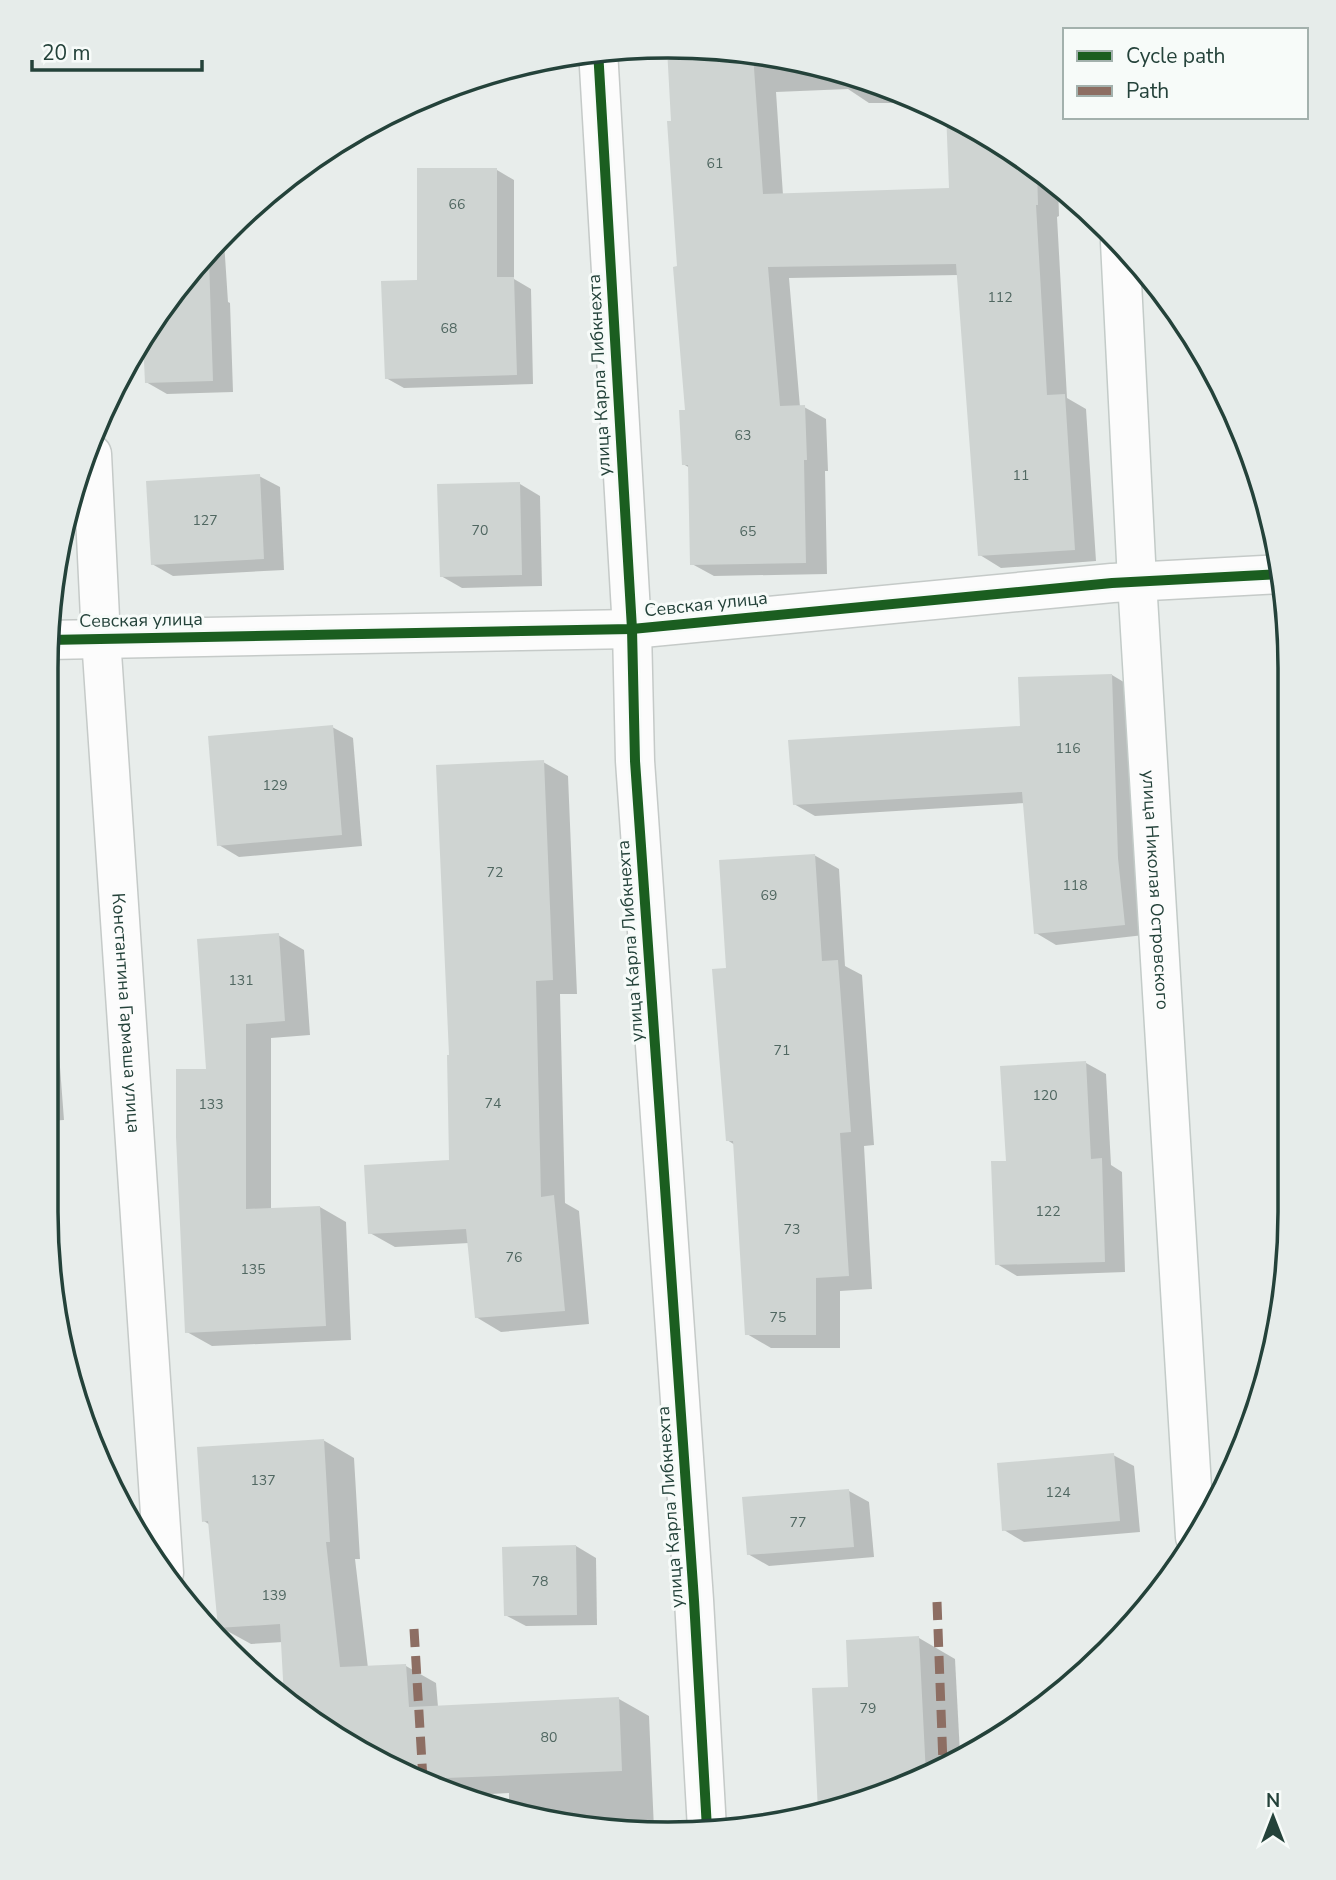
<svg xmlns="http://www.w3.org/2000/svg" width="1336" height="1880" viewBox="0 0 1336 1880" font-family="'Nunito Sans',sans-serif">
	<rect width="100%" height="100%" fill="#e8edeb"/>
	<g fill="#0003">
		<polygon points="709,47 830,67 925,103 869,103 848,89 776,92 783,195 950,190 947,112 1047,174 1058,184 1059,216 1057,217 1067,398 1086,409 1096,561 1001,568 980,555 959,275 789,278 800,407 804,407 826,419 828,471 825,471 827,574 714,576 692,564 690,468 683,464 687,412 668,48"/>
		<polygon points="497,170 514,180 514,279 531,289 533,384 404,388 386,378 418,281"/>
		<polygon points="224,241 228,302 230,303 233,392 167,394 146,382 145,337"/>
		<polygon points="259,476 280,487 284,570 173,576 152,564"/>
		<polygon points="520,484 540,496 542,586 462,588 441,576"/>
		<polygon points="1112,675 1132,687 1144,935 1056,945 1036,933 1025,803 815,816 794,804 1022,728"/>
		<polygon points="332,727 353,738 362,846 239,857 219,845"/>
		<polygon points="543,762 568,776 577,994 560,994 565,1203 579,1211 589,1324 501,1332 476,1317 469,1243 395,1247 370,1233 451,1161"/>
		<polygon points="814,855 839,869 845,966 862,975 874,1145 864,1146 872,1289 840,1291 840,1348 771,1348 747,1334 735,1145 727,1140 727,970"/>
		<polygon points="278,935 304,950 310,1035 271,1038 271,1210 320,1207 346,1222 351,1340 212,1346 187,1332 208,1071"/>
		<polygon points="46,1008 56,1014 64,1120 47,1121 52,1260 46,1212"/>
		<polygon points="1086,1063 1106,1074 1111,1165 1122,1172 1125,1272 1017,1276 997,1264 1007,1163"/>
		<polygon points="64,1353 78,1361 78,1397 67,1374"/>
		<polygon points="323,1440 354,1458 360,1559 355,1559 368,1668 406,1666 436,1683 438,1707 619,1699 649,1716 654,1829 586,1829 509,1806 509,1793 473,1795 393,1770 286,1699 283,1642 251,1644 220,1627 210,1525 204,1521"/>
		<polygon points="1113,1455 1134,1466 1140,1532 1024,1542 1004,1530"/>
		<polygon points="849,1491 869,1502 874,1557 769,1566 748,1554"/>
		<polygon points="576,1546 596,1558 597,1625 526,1626 505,1615"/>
		<polygon points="919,1638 955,1659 960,1754 907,1787 849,1688"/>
	</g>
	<g fill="#cfd4d2">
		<polygon points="709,47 753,54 763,194 949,188 946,111 1037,168 1038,205 1036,205 1047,395 1065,394 1075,550 978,556 956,264 768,267 780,406 805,405 807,460 804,460 806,563 690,565 688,465 682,465 679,410 685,410 673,267 677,266 667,121 671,121 667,48"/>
		<polygon points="417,168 497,168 497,277 514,277 517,375 385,379 381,281 417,280"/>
		<polygon points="209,259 213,381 145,383 143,339"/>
		<polygon points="260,474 264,559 151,565 146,481"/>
		<polygon points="520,482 522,575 440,577 437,484"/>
		<polygon points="1112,674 1118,858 1125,925 1034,934 1022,792 793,805 788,740 1020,726 1018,677"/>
		<polygon points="333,725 342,835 217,846 208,736"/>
		<polygon points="544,760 553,980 536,981 541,1197 554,1195 565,1311 475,1318 466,1229 368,1234 364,1165 449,1160 447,1055 449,1055 436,765"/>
		<polygon points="815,854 822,961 838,960 851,1132 840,1133 849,1276 816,1278 816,1335 745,1335 733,1141 726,1141 712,969 726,968 719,860"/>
		<polygon points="279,933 285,1021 246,1024 246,1209 320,1206 326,1326 185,1333 176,1137 176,1069 206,1069 197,939"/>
		<polygon points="1086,1061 1091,1159 1102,1158 1105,1262 995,1265 991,1161 1006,1161 1000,1066"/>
		<polygon points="324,1439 330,1542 326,1542 340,1667 406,1664 409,1707 619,1697 622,1771 421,1779 393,1770 284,1698 280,1624 218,1628 208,1521 202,1522 197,1447"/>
		<polygon points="1114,1453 1120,1521 1002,1531 997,1463"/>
		<polygon points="849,1489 854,1547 747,1555 742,1497"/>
		<polygon points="576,1545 577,1615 504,1616 502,1547"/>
		<polygon points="919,1636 926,1775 907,1787 818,1811 812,1688 848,1687 846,1640"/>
	</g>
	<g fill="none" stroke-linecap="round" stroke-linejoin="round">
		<defs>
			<g id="street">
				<polyline points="598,50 632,629 635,761 694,1600 707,1829"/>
				<path id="s1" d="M92 454 101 638 164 1573"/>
				<polyline points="48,640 632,629 1112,583 1282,574"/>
			</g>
			<g id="secondary">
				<path id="s2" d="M1120 242 1137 581 1195 1537"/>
			</g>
		</defs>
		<use href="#street" stroke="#c5cac8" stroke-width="41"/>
		<use href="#secondary" stroke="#c3cbc8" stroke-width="41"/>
		<use href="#street" stroke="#fcfcfc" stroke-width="38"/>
		<use href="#secondary" stroke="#fcfcfc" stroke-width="38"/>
		<g stroke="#8d6e63" stroke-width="9" stroke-dasharray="18 9" stroke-linecap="butt">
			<polyline points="937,1602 943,1764"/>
			<polyline points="414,1629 423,1780"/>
			<polyline points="226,1640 227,1645"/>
		</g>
		<defs>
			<g id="cycleway">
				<polyline points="598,50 632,629 635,761 694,1600 707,1829"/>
				<polyline points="48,640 632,629 1112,583 1282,574"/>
			</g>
		</defs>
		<use href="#cycleway" stroke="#f7fbf9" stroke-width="15"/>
		<use href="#cycleway" stroke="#1b5e20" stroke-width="10"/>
	</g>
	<g text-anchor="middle" stroke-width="6" stroke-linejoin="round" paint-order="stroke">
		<g font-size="14" fill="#506761">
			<text x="715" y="168">61</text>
			<text x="457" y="209">66</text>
			<text x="1000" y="302">112</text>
			<text x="449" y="333">68</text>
			<text x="743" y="440">63</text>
			<text x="1021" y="480">11</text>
			<text x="205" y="525">127</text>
			<text x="480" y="535">70</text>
			<text x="748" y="536">65</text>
			<text x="1068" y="753">116</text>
			<text x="275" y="790">129</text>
			<text x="495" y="877">72</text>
			<text x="1075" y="890">118</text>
			<text x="769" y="900">69</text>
			<text x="241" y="985">131</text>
			<text x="782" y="1055">71</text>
			<text x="1045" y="1100">120</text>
			<text x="493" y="1108">74</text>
			<text x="211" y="1109">133</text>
			<text x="1048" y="1216">122</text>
			<text x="792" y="1234">73</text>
			<text x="514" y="1262">76</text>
			<text x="253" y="1274">135</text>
			<text x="778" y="1322">75</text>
			<text x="263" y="1485">137</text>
			<text x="1058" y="1497">124</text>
			<text x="798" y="1527">77</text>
			<text x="540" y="1586">78</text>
			<text x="274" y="1600">139</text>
			<text x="868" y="1713">79</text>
			<text x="549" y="1742">80</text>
		</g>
		<g font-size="18" fill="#24423a" stroke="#f7fbf9">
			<text transform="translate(599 375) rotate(-93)" y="6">улица Карла Либкнехта</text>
			<text transform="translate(706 604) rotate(-6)" y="6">Севская улица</text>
			<text transform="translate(141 620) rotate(-1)" y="6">Севская улица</text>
			<text dy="6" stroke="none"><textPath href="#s2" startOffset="649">улица Николая Островского</textPath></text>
			<text transform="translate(630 941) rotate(-94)" y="6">улица Карла Либкнехта</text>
			<text dy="6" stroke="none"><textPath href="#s1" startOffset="560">Константина Гармаша улица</textPath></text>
			<text transform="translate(670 1507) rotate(-94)" y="6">улица Карла Либкнехта</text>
		</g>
	</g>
	<path d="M0 0H1336V1880H0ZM668 58H668A610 610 0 0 1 1278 668V1212A610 610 0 0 1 668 1822H668A610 610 0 0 1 58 1212V668A610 610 0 0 1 668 58Z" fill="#e6ecea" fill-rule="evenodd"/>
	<path fill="none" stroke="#24423a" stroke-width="3.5" d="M668 58H668A610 610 0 0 1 1278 668V1212A610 610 0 0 1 668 1822H668A610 610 0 0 1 58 1212V668A610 610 0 0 1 668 58Z"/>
	<rect x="1063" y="28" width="245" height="91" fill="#f7fbf9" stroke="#a3b1ad" stroke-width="2"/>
	<rect x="1077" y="51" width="35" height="10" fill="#1b5e20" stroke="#a3b1ad" stroke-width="2"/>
	<text x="1126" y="63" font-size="21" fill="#24423a">Cycle path</text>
	<rect x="1077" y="86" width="35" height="10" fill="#8d6e63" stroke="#a3b1ad" stroke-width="2"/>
	<text x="1126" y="98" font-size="21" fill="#24423a">Path</text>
	<g transform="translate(1273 1817)" stroke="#f7fbf9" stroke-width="5" paint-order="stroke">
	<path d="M0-5L12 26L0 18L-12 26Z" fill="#24423a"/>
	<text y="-10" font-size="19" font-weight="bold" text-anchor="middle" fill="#24423a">N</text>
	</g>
	<path d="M32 60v10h170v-10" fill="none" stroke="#24423a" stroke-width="3.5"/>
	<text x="42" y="60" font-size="21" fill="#24423a" stroke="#f7fbf9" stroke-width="5" paint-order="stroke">20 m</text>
</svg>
